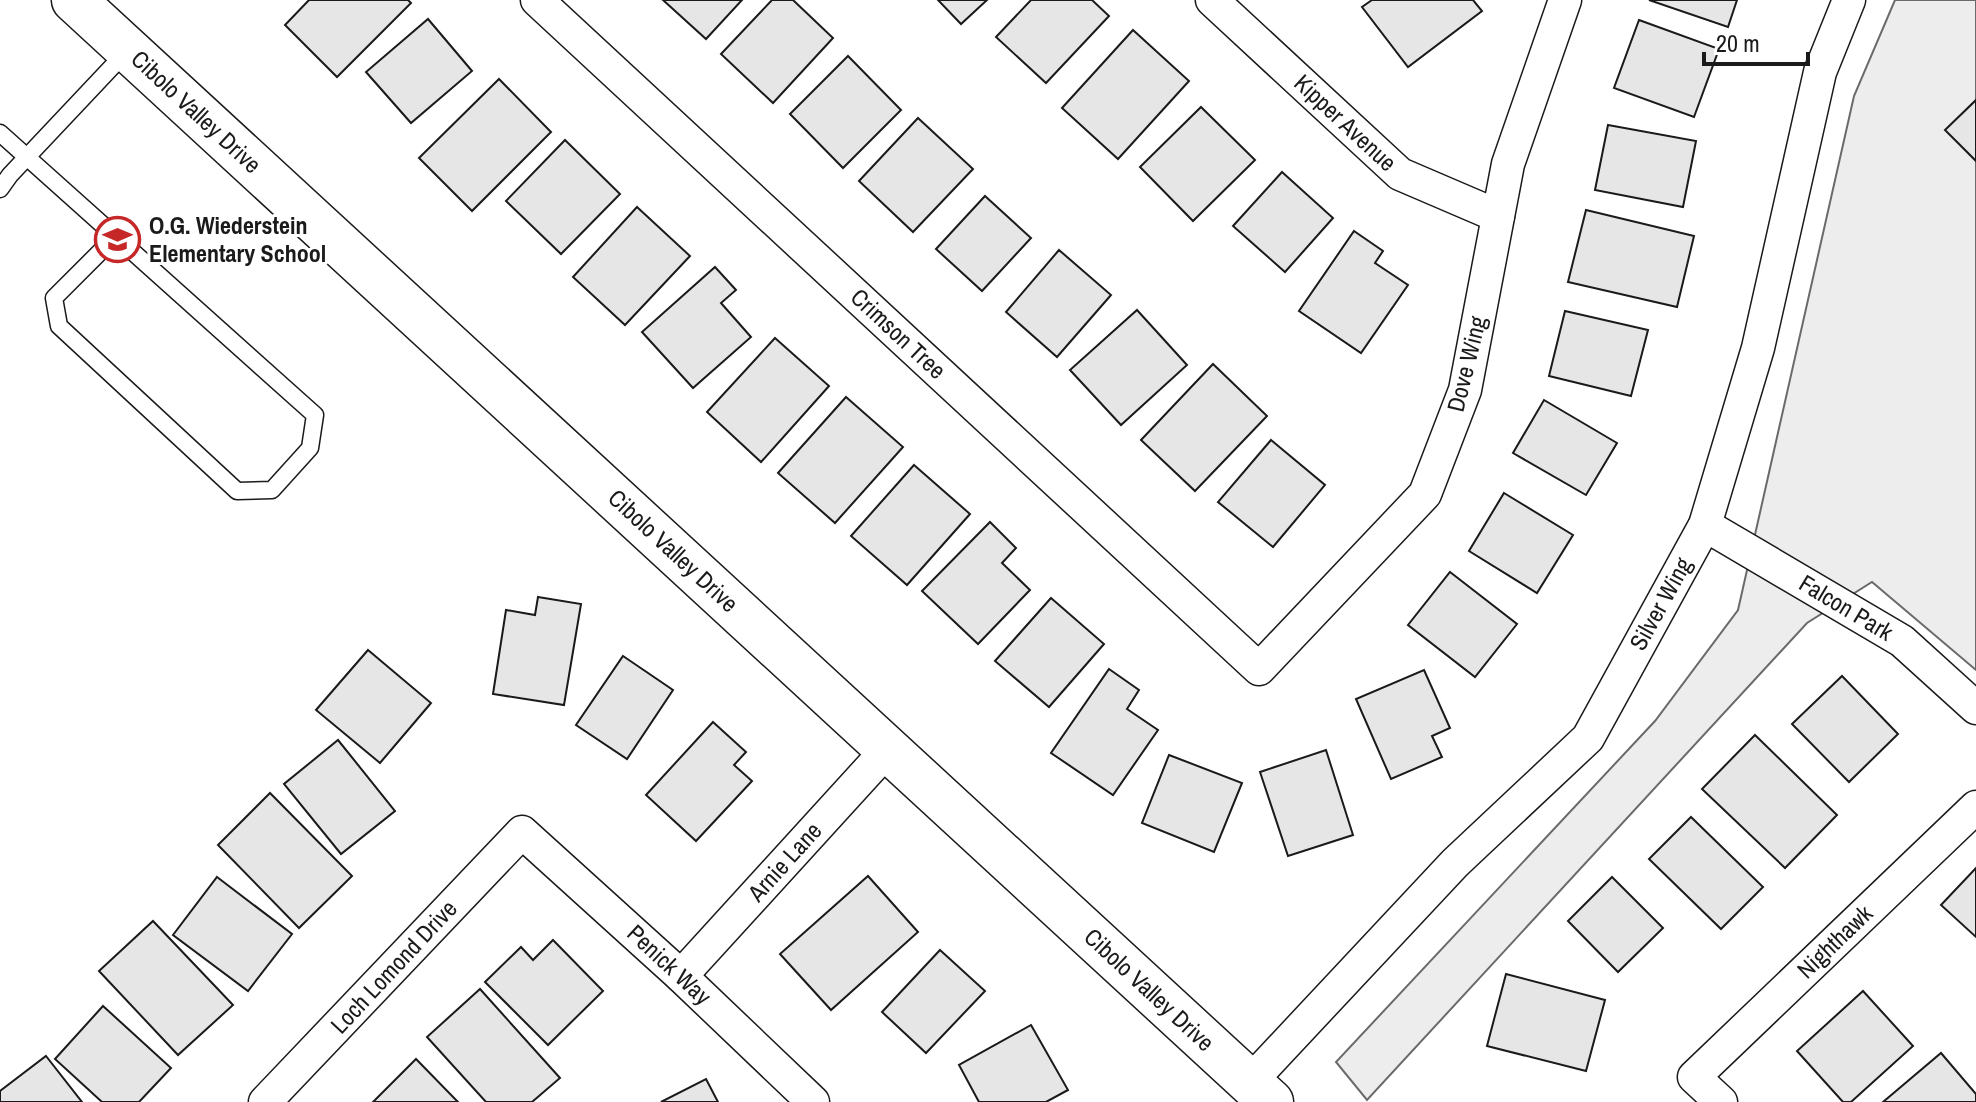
<svg xmlns="http://www.w3.org/2000/svg" width="1976" height="1102" viewBox="0 0 1976 1102" font-family="'Archivo Narrow',sans-serif">
	<rect width="100%" height="100%" fill="#fff"/>
	<polygon fill="#ededed" stroke="#6a6a6a" stroke-width="2" points="1895,0 1976,0 1976,670 1872,582 1807,623 1367,1100 1336,1062 1655,721 1738,610 1854,96"/>
	<g fill="#e6e6e6" stroke="#1a1a1a" stroke-width="2">
		<polygon points="309,0 408,0 411,3 337,77 285,25"/>
		<polygon points="663,0 742,0 706,39"/>
		<polygon points="772,0 793,0 833,38 773,103 721,54"/>
		<polygon points="938,0 987,0 961,24"/>
		<polygon points="1031,0 1092,0 1109,16 1046,83 996,37"/>
		<polygon points="1372,0 1473,0 1482,11 1408,67 1362,7"/>
		<polygon points="1649,0 1737,0 1728,27"/>
		<polygon points="428,19 472,71 411,123 366,72"/>
		<polygon points="1639,20 1719,49 1694,117 1614,88"/>
		<polygon points="1133,30 1189,81 1118,159 1062,108"/>
		<polygon points="848,56 901,110 843,168 790,114"/>
		<polygon points="499,79 551,132 472,211 419,158"/>
		<polygon points="1976,100 1976,161 1945,130"/>
		<polygon points="1201,107 1255,160 1193,221 1140,167"/>
		<polygon points="918,118 973,169 913,232 859,181"/>
		<polygon points="1608,125 1696,141 1683,207 1595,190"/>
		<polygon points="565,140 620,194 561,254 506,201"/>
		<polygon points="1282,172 1333,218 1285,272 1233,226"/>
		<polygon points="985,196 1031,238 982,291 936,249"/>
		<polygon points="637,207 690,256 625,325 573,277"/>
		<polygon points="1586,210 1694,236 1677,307 1568,282"/>
		<polygon points="1354,231 1383,251 1375,263 1408,285 1361,353 1299,311"/>
		<polygon points="1059,250 1111,295 1057,357 1006,312"/>
		<polygon points="715,267 736,290 721,303 751,337 693,388 642,332"/>
		<polygon points="1137,310 1187,365 1121,425 1070,370"/>
		<polygon points="1565,311 1648,330 1631,396 1549,376"/>
		<polygon points="775,338 829,386 761,462 707,412"/>
		<polygon points="1213,364 1267,416 1195,491 1141,440"/>
		<polygon points="846,397 903,447 835,523 778,473"/>
		<polygon points="1544,400 1617,443 1586,495 1513,453"/>
		<polygon points="1271,440 1325,485 1273,547 1218,502"/>
		<polygon points="914,465 970,514 907,585 851,536"/>
		<polygon points="1504,493 1573,535 1537,593 1469,551"/>
		<polygon points="990,522 1016,548 1002,563 1030,590 978,644 922,591"/>
		<polygon points="1450,572 1517,624 1475,677 1408,625"/>
		<polygon points="538,597 581,604 564,705 493,694 506,610 535,615"/>
		<polygon points="1051,598 1104,644 1049,707 995,661"/>
		<polygon points="368,650 431,703 380,763 316,710"/>
		<polygon points="623,656 673,690 627,759 576,725"/>
		<polygon points="1109,669 1139,690 1127,709 1158,730 1113,795 1051,753"/>
		<polygon points="1424,670 1450,728 1432,736 1442,757 1391,779 1356,699"/>
		<polygon points="1842,676 1898,734 1849,782 1792,724"/>
		<polygon points="713,722 746,752 734,765 752,781 696,841 646,795"/>
		<polygon points="1755,735 1837,815 1785,868 1702,789"/>
		<polygon points="338,740 395,811 341,854 284,784"/>
		<polygon points="1326,750 1353,835 1288,856 1260,772"/>
		<polygon points="1169,755 1242,783 1214,852 1142,823"/>
		<polygon points="270,793 352,876 299,928 218,845"/>
		<polygon points="1691,817 1763,887 1721,929 1649,859"/>
		<polygon points="1976,868 1976,937 1941,905"/>
		<polygon points="868,876 918,932 831,1010 780,954"/>
		<polygon points="217,877 292,934 248,991 173,935"/>
		<polygon points="1612,877 1663,928 1618,972 1568,921"/>
		<polygon points="153,921 233,1005 178,1055 99,971"/>
		<polygon points="553,940 603,991 548,1045 485,982 521,947 533,960"/>
		<polygon points="940,950 985,991 926,1053 882,1012"/>
		<polygon points="1506,974 1605,1000 1586,1071 1487,1046"/>
		<polygon points="480,989 560,1078 532,1102 486,1102 427,1037"/>
		<polygon points="1863,991 1913,1046 1851,1102 1843,1102 1797,1051"/>
		<polygon points="103,1006 171,1068 139,1102 102,1102 55,1059"/>
		<polygon points="1031,1025 1068,1090 1046,1102 979,1102 959,1065"/>
		<polygon points="1941,1053 1976,1094 1976,1102 1883,1102"/>
		<polygon points="46,1056 82,1102 0,1102 0,1091"/>
		<polygon points="416,1059 458,1102 373,1102"/>
		<polygon points="706,1079 718,1102 661,1102"/>
	</g>
	<g fill="none" stroke-linecap="round" stroke-linejoin="round">
		<defs>
			<g id="service">
				<polyline points="0,133 315,415 310,448 272,490 237,491 59,326 54,298 115,237"/>
				<polyline points="0,189 10,175 126,52"/>
			</g>
			<g id="minor">
				<polyline points="537,0 1259,669 1425,494 1465,390 1508,164 1565,0"/>
				<polyline points="1212,0 1400,174 1498,216"/>
				<polyline points="1705,525 1902,641 1976,708"/>
				<polyline points="681,976 888,749"/>
				<polyline points="1249,1083 1455,863 1588,738 1705,525 1758,348 1820,72 1849,0"/>
				<polyline points="265,1102 522,832 681,976 813,1102"/>
				<polyline points="1721,1102 1694,1077 1976,807"/>
			</g>
			<polyline id="secondary" points="74,0 1271,1102"/>
		</defs>
		<use href="#service" stroke="#1a1a1a" stroke-width="19"/>
		<use href="#minor" stroke="#1a1a1a" stroke-width="35"/>
		<use href="#secondary" stroke="#1a1a1a" stroke-width="47"/>
		<use href="#service" stroke="#fff" stroke-width="16"/>
		<use href="#minor" stroke="#fff" stroke-width="32"/>
		<use href="#secondary" stroke="#fff" stroke-width="44"/>
	</g>
	<defs>
		<symbol id="school-ring" viewBox="-11 -11 22 22"><circle r="9.5" fill="#fff" stroke="#c62828" stroke-width="1.5"/><path d="M0-5L7-2L0 1L-7-2ZM-4 1L0 2.5L4 1V4Q0 6-4 4Z" fill="#c62828"/></symbol>
	</defs>
	<g fill-rule="evenodd">
		<use href="#school-ring" x="92" y="214" width="51" height="51"/>
	</g>
	<g text-anchor="middle" stroke-width="6" stroke-linejoin="round" paint-order="stroke">
		<g font-size="24" fill="#1a1a1a" stroke="#fff">
			<text transform="translate(196 112) rotate(43)" y="8">Cibolo Valley Drive</text>
			<text transform="translate(1345 123) rotate(43)" y="8">Kipper Avenue</text>
			<text transform="translate(898 334) rotate(43)" y="8">Crimson Tree</text>
			<text transform="translate(1467 364) rotate(-76)" y="8">Dove Wing</text>
			<text transform="translate(673 551) rotate(43)" y="8">Cibolo Valley Drive</text>
			<text transform="translate(1661 604) rotate(-61)" y="8">Silver Wing</text>
			<text transform="translate(1846 608) rotate(31)" y="8">Falcon Park</text>
			<text transform="translate(785 862) rotate(-48)" y="8">Arnie Lane</text>
			<text transform="translate(1835 942) rotate(-44)" y="8">Nighthawk</text>
			<text transform="translate(669 965) rotate(43)" y="8">Penick Way</text>
			<text transform="translate(394 967) rotate(-47)" y="8">Loch Lomond Drive</text>
			<text transform="translate(1149 990) rotate(43)" y="8">Cibolo Valley Drive</text>
		</g>
		<g font-size="24" font-weight="bold" fill="#1a1a1a" stroke="#fff" text-anchor="start">
			<text x="149" y="234">O.G. Wiederstein<tspan x="149" dy="28">Elementary School</tspan></text>
		</g>
	</g>
	<path d="M1704 52v12h104v-12" fill="none" stroke="#1a1a1a" stroke-width="4"/>
	<text x="1716" y="52" font-size="24" fill="#1a1a1a" stroke="#ffffff" stroke-width="6" paint-order="stroke">20 m</text>
</svg>
